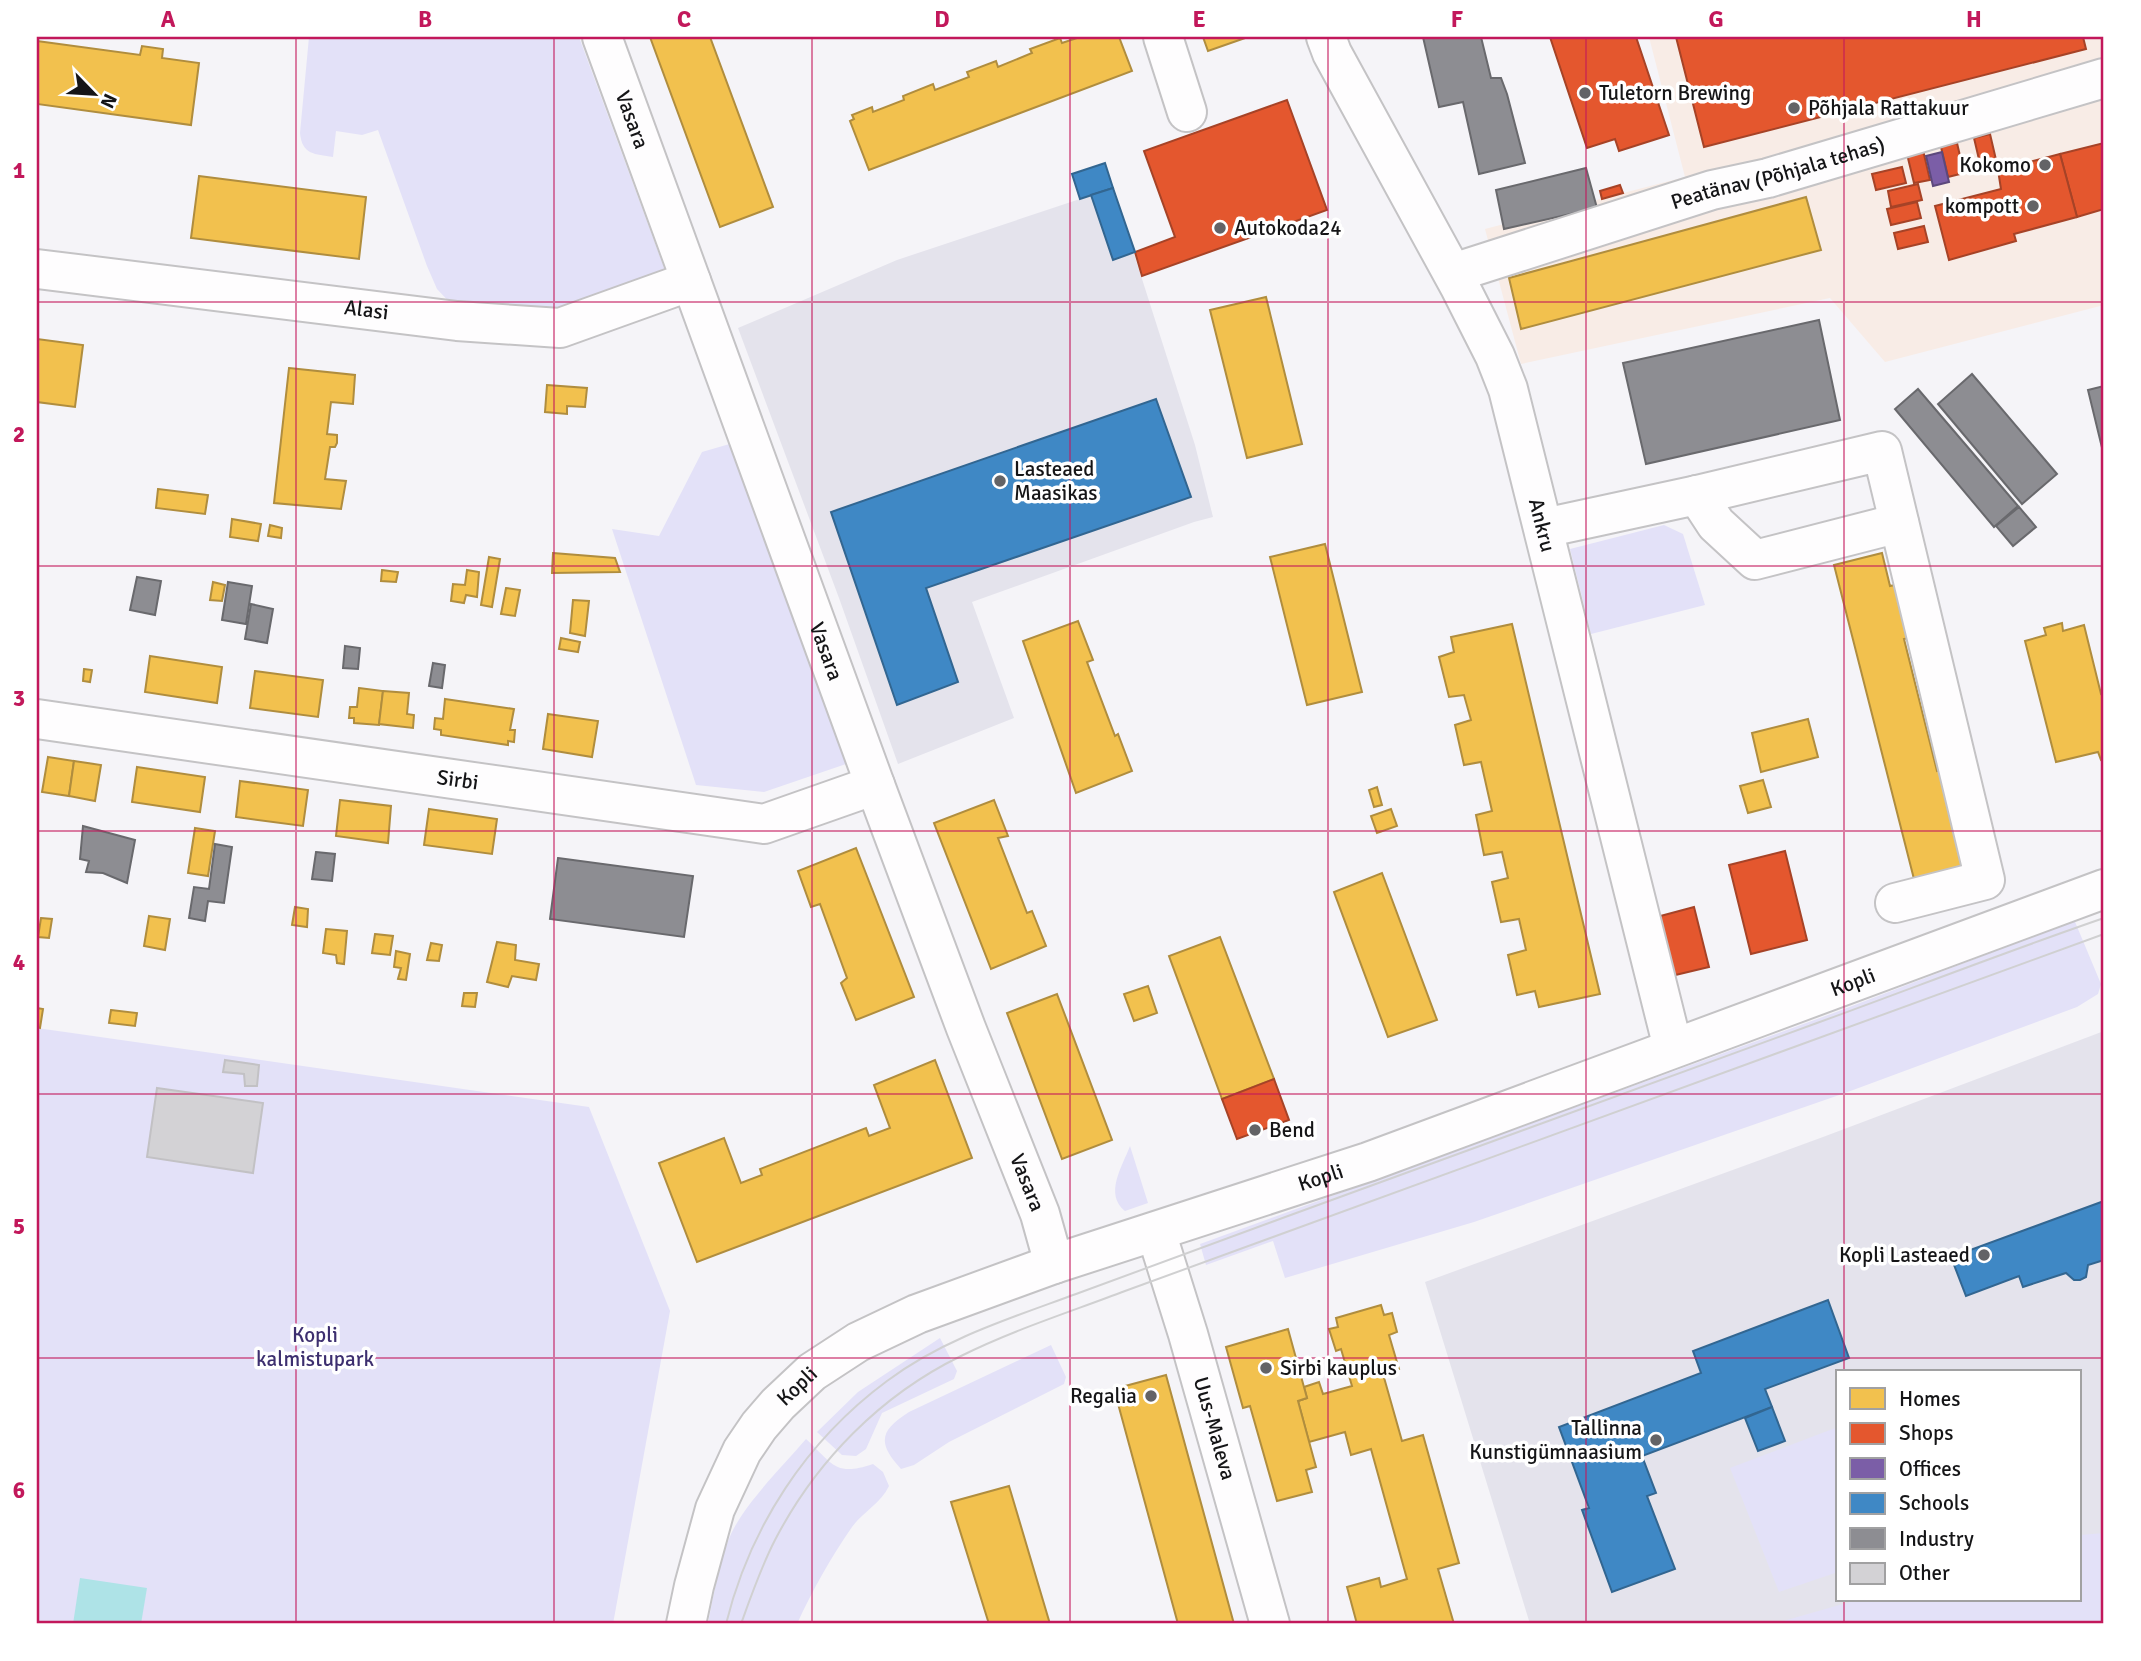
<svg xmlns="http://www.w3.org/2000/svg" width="2141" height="1661" viewBox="0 0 2141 1661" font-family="Signika,sans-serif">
	<rect width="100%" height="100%" fill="#f5f4f8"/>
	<polygon fill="#f8ece6" points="1649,37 2104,37 2104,305 1885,362 1830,298 1521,364 1485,229 1685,177"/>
	<g fill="#e4e3ec" fill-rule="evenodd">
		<polygon points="1113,188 1195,445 1213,517 1194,522 972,602 1014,718 898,764 839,598 738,328 897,260"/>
		<path d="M2104 1031V1624H1530L1425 1282 1823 1137ZM1838 1372H2080V1600H1838Z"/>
	</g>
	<g fill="#e3e1f8">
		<path d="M309 37H579L666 273 568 310 454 307 437 289 427 266 378 130 362 135 336 131 333 157C315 154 302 155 300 133Z"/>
		<polygon points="733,443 846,764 764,792 696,785 612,529 659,536 702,452"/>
		<polygon points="1664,525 1683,534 1705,605 1591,634 1570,549"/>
		<polygon points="2073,917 2101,984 2098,994 2077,1007 1845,1093 1474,1222 1285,1278 1273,1241 1206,1265 1200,1244 1839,1011 2006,947"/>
		<polygon points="37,1028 589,1107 670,1311 613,1624 37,1624"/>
		<path d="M1130 1146 1148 1203 1125 1211C1104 1194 1122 1167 1130 1146Z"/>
		<polygon points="940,1338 957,1371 954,1379 882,1413 866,1449 856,1456 842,1455 817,1432 858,1392"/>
		<path d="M1051 1345 1066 1377 1064 1384 949 1442 914 1465 901 1469C876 1442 881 1430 909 1412Z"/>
		<polygon points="1838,1427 1838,1572 1779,1592 1730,1468"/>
		<path d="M806 1439C833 1464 835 1477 873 1464L883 1472 889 1486C881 1503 863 1512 852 1527 831 1557 812 1591 797 1624H708C713 1597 720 1559 731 1534 746 1502 783 1466 806 1439Z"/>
		<polygon points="2104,1533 2104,1624 1773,1624 1857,1600 2080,1600 2080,1535"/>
	</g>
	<polygon fill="#aee3e7" points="80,1578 147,1588 141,1624 73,1624"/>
	<g fill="#f2c14e" stroke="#b08d3e" stroke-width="2">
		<polygon points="650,37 710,37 773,207 720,227"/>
		<polygon points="1080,37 1119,37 1132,71 869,170 850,121 854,119 852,115 872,107 873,112 904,100 903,96 933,84 935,90 969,77 967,72 996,61 998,67 1032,53 1030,49 1060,38 1062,43"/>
		<polygon points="1203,37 1248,37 1208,51"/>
		<polygon points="37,41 140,55 142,46 163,49 162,58 199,63 191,125 37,104"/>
		<polygon points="199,176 366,197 359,259 191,238"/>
		<polygon points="1806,197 1821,250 1521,329 1509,278"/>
		<polygon points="1266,297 1302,444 1247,458 1210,310"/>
		<polygon points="37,339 83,345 75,407 37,402"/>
		<polygon points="289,368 355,375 353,404 331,402 327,434 337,435 337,443 335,447 330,447 325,479 346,481 341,509 274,503"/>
		<polygon points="547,385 587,388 585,407 567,406 567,414 545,412"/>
		<polygon points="158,489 208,495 205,514 156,508"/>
		<polygon points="232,519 261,524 258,541 230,537"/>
		<polygon points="270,525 282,528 281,538 268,536"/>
		<polygon points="1325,544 1362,692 1307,705 1270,557"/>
		<polygon points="553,553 615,558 620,572 552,573"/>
		<polygon points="1882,553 1890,586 1895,585 1909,638 1904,639 1937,771 1944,769 1963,867 1914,879 1834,565"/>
		<polygon points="489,557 500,559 492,607 481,605"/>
		<polygon points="382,570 398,572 396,582 381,581"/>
		<polygon points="467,570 479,572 477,597 466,595 464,603 451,601 453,584 465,585"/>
		<polygon points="213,582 225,585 222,601 210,600"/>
		<polygon points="506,588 520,590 515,616 501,614"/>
		<polygon points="573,600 589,601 585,636 570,633"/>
		<polygon points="1078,621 1093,660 1087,662 1115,736 1118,734 1132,771 1076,793 1023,641"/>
		<polygon points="2062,623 2063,631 2084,625 2101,694 2104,693 2104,759 2101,760 2098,752 2056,762 2025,641 2046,635 2044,628"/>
		<polygon points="1512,624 1600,994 1539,1007 1535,991 1517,995 1508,955 1526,950 1519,919 1501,922 1492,882 1508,878 1502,852 1484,855 1476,815 1492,811 1481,762 1464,765 1455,725 1471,720 1464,695 1449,697 1439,657 1454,652 1451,637"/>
		<polygon points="561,638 580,642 578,652 559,649"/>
		<polygon points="150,656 222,667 217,703 145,692"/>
		<polygon points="84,669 92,670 90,682 83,681"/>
		<polygon points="255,671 323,680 318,717 250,708"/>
		<polygon points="359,688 383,691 379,725 354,723 354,718 349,718 350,707 357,707"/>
		<polygon points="383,691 409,693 407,714 414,715 413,728 379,724"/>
		<polygon points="445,699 514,709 510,730 515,730 514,742 508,741 508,745 441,735 441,730 434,729 435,718 443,719"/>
		<polygon points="548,714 598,721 592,757 543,749"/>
		<polygon points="1808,719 1818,757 1761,772 1752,733"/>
		<polygon points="48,757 74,761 69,796 42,792"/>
		<polygon points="74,761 101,765 95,801 69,796"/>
		<polygon points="137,767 205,777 200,812 132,802"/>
		<polygon points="1763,780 1771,807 1748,813 1740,786"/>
		<polygon points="240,781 308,790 303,826 236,817"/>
		<polygon points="1377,787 1382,805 1374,807 1369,790"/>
		<polygon points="340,800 391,806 388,843 336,836"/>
		<polygon points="994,800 1008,836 998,838 1027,913 1032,911 1046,946 991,969 934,823"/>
		<polygon points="429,809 497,819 492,854 424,845"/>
		<polygon points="1391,809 1397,826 1377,833 1371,816"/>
		<polygon points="195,828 215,831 208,876 188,873"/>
		<polygon points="856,848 914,997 856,1020 841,983 847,978 820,904 811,907 798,871"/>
		<polygon points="1382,873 1437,1020 1388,1037 1334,892"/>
		<polygon points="295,907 308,909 307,927 292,925"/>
		<polygon points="149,916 170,919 165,950 144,946"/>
		<polygon points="41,918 52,919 49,938 38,937"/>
		<polygon points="326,929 347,931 344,964 337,963 336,955 323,953"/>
		<polygon points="375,934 393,936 390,955 372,953"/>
		<polygon points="1220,937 1274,1079 1222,1099 1169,956"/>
		<polygon points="497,942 516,945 515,960 539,964 536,980 512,976 508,987 487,982"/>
		<polygon points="431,943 442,945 439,961 427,960"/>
		<polygon points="396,951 410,954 406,980 398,979 401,968 394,967"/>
		<polygon points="1148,986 1157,1013 1134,1021 1124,994"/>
		<polygon points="464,993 477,993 475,1007 462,1006"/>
		<polygon points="1057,994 1112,1140 1062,1159 1007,1013"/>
		<polygon points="37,1008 43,1009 40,1028 37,1027"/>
		<polygon points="111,1010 137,1013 135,1026 109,1023"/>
		<polygon points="935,1060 972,1158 697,1262 659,1163 724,1138 741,1183 762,1175 760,1169 866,1128 869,1136 890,1128 874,1085"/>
		<polygon points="1381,1305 1384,1315 1392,1313 1397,1332 1389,1335 1399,1369 1383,1374 1402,1441 1423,1435 1459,1563 1438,1569 1454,1624 1357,1624 1347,1587 1379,1578 1381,1587 1407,1579 1371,1449 1351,1455 1345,1432 1309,1442 1298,1401 1307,1398 1304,1387 1319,1382 1323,1394 1352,1386 1341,1349 1336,1351 1329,1329 1338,1327 1336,1318"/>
		<polygon points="1288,1329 1307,1398 1298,1401 1316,1467 1306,1470 1312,1492 1277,1501 1250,1406 1243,1408 1226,1347"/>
		<polygon points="1166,1375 1234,1624 1178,1624 1114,1389"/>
		<polygon points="1009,1486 1050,1624 989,1624 951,1502"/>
	</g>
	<g fill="#e4572e" stroke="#a64327" stroke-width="2">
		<polygon points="1550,37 1636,37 1669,135 1619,151 1615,139 1587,148"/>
		<polygon points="1676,37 2083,37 2086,49 1704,147"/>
		<polygon points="1287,100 1327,210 1142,276 1135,252 1175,237 1144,151"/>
		<polygon points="1990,134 1997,164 1981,168 1974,138"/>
		<polygon points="1957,143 1964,173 1948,177 1941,147"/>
		<polygon points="2104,143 2104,209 2077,217 2060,154"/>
		<polygon points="1923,150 1930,180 1914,183 1907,154"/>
		<polygon points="2060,154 2077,217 2014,234 2016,241 1949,260 1935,206 2001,189 1998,170"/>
		<polygon points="1902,167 1906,183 1876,190 1872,174"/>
		<polygon points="1918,184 1922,200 1891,207 1888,191"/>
		<polygon points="1620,185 1623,193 1602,199 1600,191"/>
		<polygon points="1917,202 1921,218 1891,225 1887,209"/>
		<polygon points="1924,226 1928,242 1898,249 1894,233"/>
		<polygon points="1785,851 1807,940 1751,954 1729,865"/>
		<polygon points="1694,907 1709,967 1667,977 1653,918"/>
		<polygon points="1274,1079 1289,1120 1237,1139 1222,1099"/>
	</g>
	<polygon fill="#7b5ea7" stroke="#5c487c" stroke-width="2" points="1942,152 1949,182 1933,186 1926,156"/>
	<g fill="#3f88c5" stroke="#326691" stroke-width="2">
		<polygon points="1105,163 1113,188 1080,199 1072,174"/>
		<polygon points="1113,188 1135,252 1113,260 1091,195"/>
		<polygon points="1156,399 1191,497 926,588 958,682 897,705 831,512"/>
		<polygon points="2104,1201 2104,1260 2088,1265 2086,1277 2080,1280 2074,1280 2066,1273 2023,1287 2019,1276 1966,1296 1951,1257"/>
		<polygon points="1828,1300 1849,1358 1765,1389 1772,1407 1642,1456 1656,1493 1647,1496 1675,1569 1612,1592 1582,1510 1589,1508 1559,1427 1701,1373 1693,1351"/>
		<polygon points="1772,1407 1785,1441 1758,1451 1745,1418"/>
	</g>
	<g fill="#8d8d92" stroke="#69696d" stroke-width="2">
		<polygon points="1423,37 1481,37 1491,78 1501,78 1507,94 1525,163 1479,174 1463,102 1439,107"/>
		<polygon points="1586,168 1597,208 1504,229 1496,190"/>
		<polygon points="1819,320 1840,420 1646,464 1623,363"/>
		<polygon points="1972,374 2057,474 2022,504 1938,404"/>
		<polygon points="2104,386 2104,456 2088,390"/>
		<polygon points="1918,389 2018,506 1994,527 1895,409"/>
		<polygon points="2019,507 2036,527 2013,546 1996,526"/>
		<polygon points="137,577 161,581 155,615 130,610"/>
		<polygon points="228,582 252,586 246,624 222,620"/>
		<polygon points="251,604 273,609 267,643 245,639"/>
		<polygon points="345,646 360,648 358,669 343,668"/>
		<polygon points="433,663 445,665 442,688 429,686"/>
		<polygon points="83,826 135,840 127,883 103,873 86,872 89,861 80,859"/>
		<polygon points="215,844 232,847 224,903 208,901 205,921 189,918 194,887 209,889"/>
		<polygon points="316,852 335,854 332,881 312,879"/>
		<polygon points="558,858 693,876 684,937 550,919"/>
	</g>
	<g fill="#d3d2d5" stroke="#c2c1c4" stroke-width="2">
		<polygon points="225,1060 259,1065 257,1086 245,1086 244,1074 223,1072"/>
		<polygon points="157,1088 263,1103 253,1173 147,1157"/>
	</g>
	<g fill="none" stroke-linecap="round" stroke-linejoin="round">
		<defs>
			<g id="minor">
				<path id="s1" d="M602 37 875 785 966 1028 1040 1214 1054 1264"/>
				<polyline points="1163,37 1187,112"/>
				<path id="s2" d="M1326 37 1332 53 1460 287 1495 356 1508 389 1673 1048"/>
				<path id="s3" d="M37 269 457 321 560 328 691 281"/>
				<path id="s4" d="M1453 273 1712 190 1768 178 2104 78"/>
				<polyline points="1697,495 1716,524 1755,560 1899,523"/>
				<polyline points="1544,528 1697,495 1882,451 1985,880 1895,903"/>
				<path id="s5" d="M37 719 764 824 875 785"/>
				<path id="s6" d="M1156 1232 1188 1334 1270 1624"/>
				<path id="s7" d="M686 1624 694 1586 715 1509 742 1451 759 1426 778 1404 812 1372 858 1342 917 1314 1054 1264 1368 1162 2104 889"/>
			</g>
		</defs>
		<use href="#minor" stroke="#c4c3c5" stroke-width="42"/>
		<use href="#minor" stroke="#fefdfe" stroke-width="38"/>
		<g stroke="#d0d0d1" stroke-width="2">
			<path d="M726 1624C750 1527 806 1441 887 1381 943 1339 1011 1318 1076 1294 1146 1268 1217 1242 1288 1216 1464 1152 1640 1087 1817 1023 1913 988 2008 951 2104 918"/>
			<path d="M741 1624C751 1596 761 1567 775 1540 816 1461 881 1395 961 1356 1013 1330 1070 1312 1125 1291L2104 934"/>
		</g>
	</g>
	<path fill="none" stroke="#c2185b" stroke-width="2" stroke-opacity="0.55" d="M296 37V1624M554 37V1624M812 37V1624M1070 37V1624M1328 37V1624M1586 37V1624M1844 37V1372M37 302H2104M37 566H2104M37 831H2104M37 1094H2104M37 1358H2104M1844 1600V1624"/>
	<g fill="#636366" stroke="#fff" stroke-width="2.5">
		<circle cx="1585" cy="93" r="7"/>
		<circle cx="1794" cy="108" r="7"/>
		<circle cx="2045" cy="165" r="7"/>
		<circle cx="2033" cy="206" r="7"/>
		<circle cx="1220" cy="228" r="7"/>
		<circle cx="1000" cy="481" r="7"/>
		<circle cx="1255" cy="1130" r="7"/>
		<circle cx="1984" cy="1255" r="7"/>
		<circle cx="1266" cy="1368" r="7"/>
		<circle cx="1151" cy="1396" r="7"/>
		<circle cx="1656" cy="1440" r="7"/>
	</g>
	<g text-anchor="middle" stroke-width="7" stroke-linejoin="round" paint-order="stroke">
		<g font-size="21" fill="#151517" stroke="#fff" text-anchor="start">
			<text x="1599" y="100">Tuletorn Brewing</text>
			<text x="1808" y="115">Põhjala Rattakuur</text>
			<text x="2031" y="172" text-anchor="end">Kokomo</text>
			<text x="2019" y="213" text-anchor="end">kompott</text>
			<text x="1234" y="235">Autokoda24</text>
			<text x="1014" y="476">Lasteaed<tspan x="1014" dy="24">Maasikas</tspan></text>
			<text x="1269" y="1137">Bend</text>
			<text x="1970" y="1262" text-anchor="end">Kopli Lasteaed</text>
			<text x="1280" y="1375">Sirbi kauplus</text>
			<text x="1137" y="1403" text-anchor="end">Regalia</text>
			<text x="1642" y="1435" text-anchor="end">Tallinna<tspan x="1642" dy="24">Kunstigümnaasium</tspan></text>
		</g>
		<g font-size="21" fill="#151517" stroke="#fff">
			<text dy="7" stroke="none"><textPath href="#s1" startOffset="88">Vasara</textPath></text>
			<text dy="7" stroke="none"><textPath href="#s4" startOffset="340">Peatänav (Põhjala tehas)</textPath></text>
			<text dy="7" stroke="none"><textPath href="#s3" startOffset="332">Alasi</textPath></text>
			<text dy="7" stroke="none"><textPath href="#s2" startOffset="537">Ankru</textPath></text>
			<text dy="7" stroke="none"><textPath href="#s1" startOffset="654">Vasara</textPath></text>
			<text dy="7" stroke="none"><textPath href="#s5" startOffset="425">Sirbi</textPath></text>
			<text dy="7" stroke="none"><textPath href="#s7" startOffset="1402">Kopli</textPath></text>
			<text dy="7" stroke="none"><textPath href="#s7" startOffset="835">Kopli</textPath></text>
			<text dy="7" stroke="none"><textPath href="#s1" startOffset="1222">Vasara</textPath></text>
			<text dy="7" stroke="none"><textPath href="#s7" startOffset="268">Kopli</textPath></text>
			<text dy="7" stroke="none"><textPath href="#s6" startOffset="205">Uus-Maleva</textPath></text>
		</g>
		<g font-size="21" fill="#3d2f6f" stroke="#fff">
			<text x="315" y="1342">Kopli<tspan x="315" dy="24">kalmistupark</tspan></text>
		</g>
	</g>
	<rect width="2141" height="1661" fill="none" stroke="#ffffff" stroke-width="77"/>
	<rect x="1836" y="1370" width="245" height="231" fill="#ffffff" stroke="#a1a1a2" stroke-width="2"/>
	<rect x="1850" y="1388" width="35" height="21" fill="#f2c14e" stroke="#a1a1a2" stroke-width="2"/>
	<text x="1899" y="1406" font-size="21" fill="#151517">Homes</text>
	<rect x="1850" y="1423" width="35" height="21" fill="#e4572e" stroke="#a1a1a2" stroke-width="2"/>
	<text x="1899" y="1440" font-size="21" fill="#151517">Shops</text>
	<rect x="1850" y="1458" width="35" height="21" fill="#7b5ea7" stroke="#a1a1a2" stroke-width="2"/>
	<text x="1899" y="1476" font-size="21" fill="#151517">Offices</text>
	<rect x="1850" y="1493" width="35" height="21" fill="#3f88c5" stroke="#a1a1a2" stroke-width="2"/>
	<text x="1899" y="1510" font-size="21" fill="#151517">Schools</text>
	<rect x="1850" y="1528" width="35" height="21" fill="#8d8d92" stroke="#a1a1a2" stroke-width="2"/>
	<text x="1899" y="1546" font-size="21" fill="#151517">Industry</text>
	<rect x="1850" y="1563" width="35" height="21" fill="#d3d2d5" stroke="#a1a1a2" stroke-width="2"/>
	<text x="1899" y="1580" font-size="21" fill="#151517">Other</text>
	<g transform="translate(94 94) rotate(115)" stroke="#ffffff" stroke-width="5" paint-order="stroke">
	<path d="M0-5L12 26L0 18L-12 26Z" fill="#151517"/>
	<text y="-10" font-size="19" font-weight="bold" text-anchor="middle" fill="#151517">N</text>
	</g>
	<rect x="38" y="38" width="2064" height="1584" fill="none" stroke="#c2185b" stroke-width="2.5"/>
	<g font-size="23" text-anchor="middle" font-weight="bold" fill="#c2185b">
		<text x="168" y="27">A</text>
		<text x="425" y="27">B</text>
		<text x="684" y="27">C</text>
		<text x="942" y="27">D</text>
		<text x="1199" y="27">E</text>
		<text x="1457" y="27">F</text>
		<text x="1716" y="27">G</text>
		<text x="1974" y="27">H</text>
		<text x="19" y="178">1</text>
		<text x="19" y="442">2</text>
		<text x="19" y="706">3</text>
		<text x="19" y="970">4</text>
		<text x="19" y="1234">5</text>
		<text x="19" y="1498">6</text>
	</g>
</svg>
